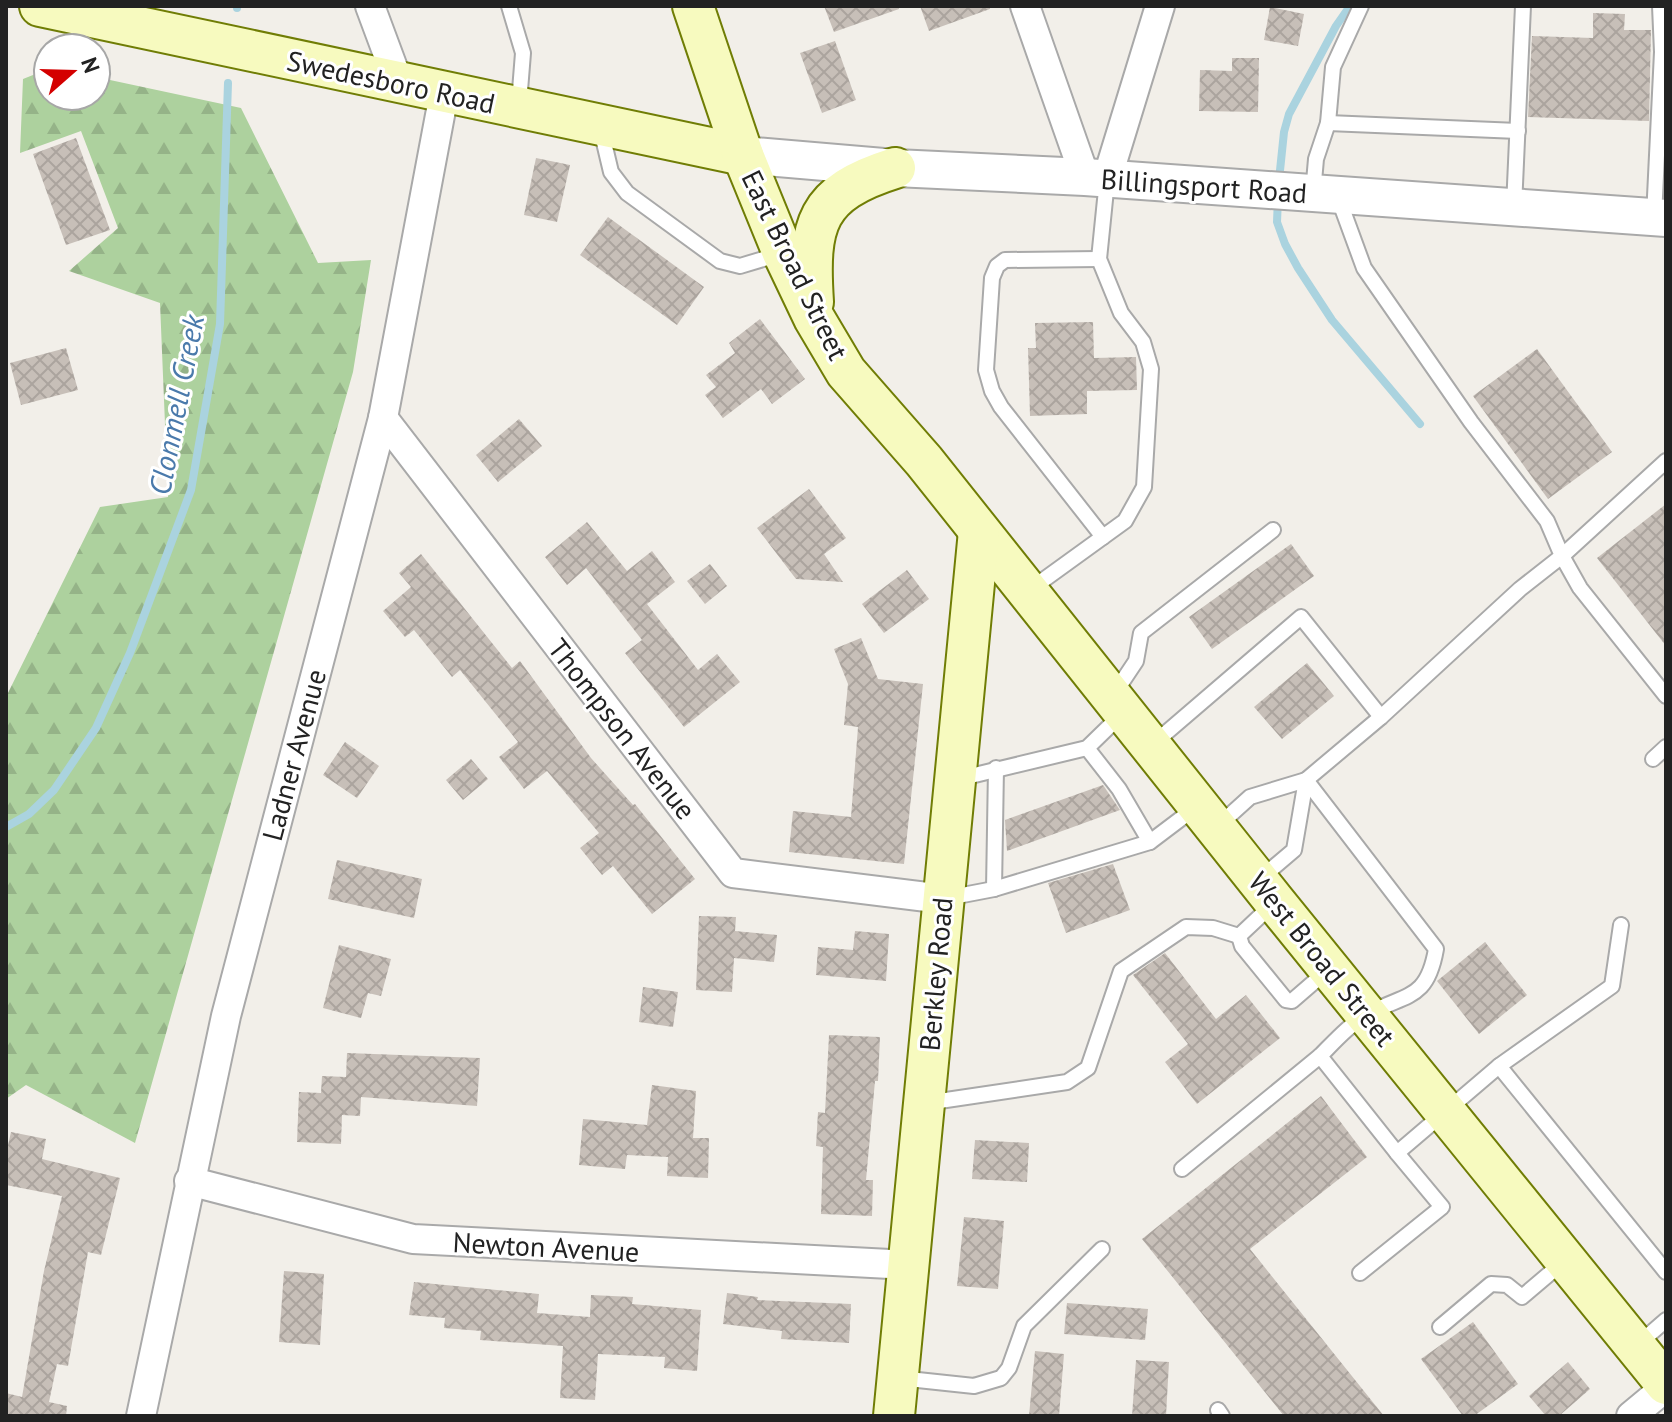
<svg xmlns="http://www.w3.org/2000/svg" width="1672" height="1422" viewBox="0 0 1672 1422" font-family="'PT Sans',sans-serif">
	<defs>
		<pattern id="forest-firs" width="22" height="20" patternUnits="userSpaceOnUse" patternTransform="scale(2)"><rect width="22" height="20" fill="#add19e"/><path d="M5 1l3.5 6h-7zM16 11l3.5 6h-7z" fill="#95b388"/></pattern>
		<pattern id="building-cross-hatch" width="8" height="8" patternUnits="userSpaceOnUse" patternTransform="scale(2)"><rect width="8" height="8" fill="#c7bfb8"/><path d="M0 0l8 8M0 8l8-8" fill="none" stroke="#aba49e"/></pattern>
	</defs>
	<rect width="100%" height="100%" fill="#f2efe9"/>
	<polygon fill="url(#forest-firs)" points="48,69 48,96 96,96 96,77 241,108 318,263 371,260 353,372 135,1143 26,1085 6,1099 6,697 100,507 168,497 160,303 69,271 118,228 81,131 20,153 23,79"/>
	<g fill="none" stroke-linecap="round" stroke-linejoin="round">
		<g stroke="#aad3df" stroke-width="8">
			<polyline points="237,6 237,8"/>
			<polyline points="1279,180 1284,132 1289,114 1336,26 1350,6"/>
			<polyline points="1278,198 1277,222 1285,244 1298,268 1332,320 1420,424"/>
			<polyline points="6,827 29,814 54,790 96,728 130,653 191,490 220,324 228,83"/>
		</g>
	</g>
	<g fill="url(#building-cross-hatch)">
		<polygon points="824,6 899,6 899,9 834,32"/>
		<polygon points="920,6 990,6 990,9 929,31"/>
		<polygon points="1270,7 1304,14 1298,46 1264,40"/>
		<polygon points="1593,13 1625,14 1624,30 1651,30 1649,121 1528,117 1532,36 1593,38"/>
		<polygon points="835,41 856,100 822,113 800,53"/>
		<polygon points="1232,58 1259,58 1258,112 1199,111 1200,70 1232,71"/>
		<polygon points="76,138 110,230 66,245 33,154"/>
		<polygon points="536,158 570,165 557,222 524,215"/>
		<polygon points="608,217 704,287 677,325 580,255"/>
		<polygon points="760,319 805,379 772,404 761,389 723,418 705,395 716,387 706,375 735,353 729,343"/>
		<polygon points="1093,322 1094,358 1136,357 1137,390 1087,391 1087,414 1030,416 1028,348 1036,348 1035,323"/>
		<polygon points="66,348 78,390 21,405 10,363"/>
		<polygon points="1537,349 1612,452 1548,499 1473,396"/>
		<polygon points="519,419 542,446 498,482 476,455"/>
		<polygon points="809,489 846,538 824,554 843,582 796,579 757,528"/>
		<polygon points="1666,504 1666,646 1597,558"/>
		<polygon points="587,522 627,571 652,551 675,582 647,604 698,670 717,654 740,682 684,727 625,653 642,640 586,568 567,585 545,557"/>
		<polygon points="1291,544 1314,576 1212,649 1189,617"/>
		<polygon points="421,554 512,668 520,661 591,758 633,805 635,804 695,879 652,914 613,866 602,875 580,848 599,833 547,771 524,789 499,757 518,742 460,670 452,677 414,630 405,637 383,611 411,587 399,573"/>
		<polygon points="710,564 727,586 705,604 687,581"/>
		<polygon points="907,570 929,599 884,633 862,604"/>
		<polygon points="861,638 878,679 923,684 904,864 789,852 793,811 851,817 858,727 844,725 848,684 834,649"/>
		<polygon points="1307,663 1334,696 1282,739 1254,707"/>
		<polygon points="345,742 379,766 357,798 323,775"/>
		<polygon points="471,759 488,779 463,800 446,780"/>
		<polygon points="1103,785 1120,810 1007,851 1005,820"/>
		<polygon points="337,860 422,879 414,918 328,899"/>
		<polygon points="1113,864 1130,910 1066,933 1048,883"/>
		<polygon points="699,916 736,917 735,931 777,935 774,962 734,958 732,992 696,990"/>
		<polygon points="855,931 889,934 886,981 816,975 818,947 853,950"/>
		<polygon points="1485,942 1527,995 1479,1034 1437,981"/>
		<polygon points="339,945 391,959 381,996 368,993 361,1018 323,1008"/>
		<polygon points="1165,953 1216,1019 1246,995 1280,1038 1197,1104 1165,1062 1188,1044 1133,975"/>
		<polygon points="643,987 678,992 673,1027 639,1022"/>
		<polygon points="829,1035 880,1037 878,1081 875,1081 866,1180 873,1180 872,1216 821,1214 823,1147 816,1146 818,1112 825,1113"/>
		<polygon points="347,1053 480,1058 477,1106 361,1097 360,1116 342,1115 341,1144 297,1142 299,1092 321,1093 322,1076 346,1077"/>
		<polygon points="652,1085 696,1091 693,1138 709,1138 708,1178 667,1176 668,1157 627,1155 625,1169 579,1165 583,1119 647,1125"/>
		<polygon points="1321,1096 1367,1157 1250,1249 1384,1416 1284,1416 1142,1239"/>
		<polygon points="11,1132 46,1139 42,1159 120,1178 101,1255 88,1252 68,1366 57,1364 49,1402 67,1406 66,1416 6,1416 6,1393 22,1397 44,1271 62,1196 6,1185 6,1154"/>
		<polygon points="975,1140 1029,1143 1027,1182 972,1179"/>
		<polygon points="964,1217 1004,1221 998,1289 957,1286"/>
		<polygon points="284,1271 324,1274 320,1345 279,1342"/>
		<polygon points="414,1282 539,1294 537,1313 590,1317 591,1295 633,1297 632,1304 701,1310 697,1371 664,1368 665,1357 598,1354 595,1400 560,1398 563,1346 480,1340 481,1331 444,1328 445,1318 409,1315"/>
		<polygon points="727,1293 758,1297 757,1300 851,1304 849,1343 781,1339 782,1331 723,1324"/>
		<polygon points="1067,1303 1148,1309 1145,1340 1064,1334"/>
		<polygon points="1473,1322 1518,1384 1474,1416 1463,1416 1421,1359"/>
		<polygon points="1035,1351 1064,1354 1059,1416 1029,1416"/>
		<polygon points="1136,1360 1169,1362 1166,1416 1132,1416"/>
		<polygon points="1568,1362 1590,1389 1559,1416 1546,1416 1529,1396"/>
	</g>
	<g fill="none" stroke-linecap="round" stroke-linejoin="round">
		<defs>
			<g id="service">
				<polyline points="509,6 523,53 519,103"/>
				<polyline points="1328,123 1518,131"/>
				<polyline points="601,130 611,172 627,193 720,261 740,266 780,254"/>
				<polyline points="1313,193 1316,159 1328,123 1333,67 1361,6"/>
				<polyline points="1514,207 1523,6"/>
				<polyline points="1654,217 1662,52 1660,6"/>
				<polyline points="1099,259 1005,260 997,266 992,278 986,370 992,391 1001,407 1103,537"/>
				<polyline points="1666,461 1562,556 1580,588 1666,696"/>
				<polyline points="1031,589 1125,521 1144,487 1151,369 1143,342 1121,313 1099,259 1107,180"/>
				<polyline points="1114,694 1136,661 1141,633 1273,530"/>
				<polyline points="1153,744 1301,617 1381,717"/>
				<polyline points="1087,748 1119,789 1150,842"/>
				<polyline points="1653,759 1666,747"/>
				<polyline points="958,779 1087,748 1123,713"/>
				<path d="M1306 780 1436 949C1427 1001 1406 993 1368 1014 1350 1024 1334 1042 1320 1056L1397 1153 1499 1066 1666 1272"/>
				<polyline points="1219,825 1250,797 1306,780 1381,717 1520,589 1562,556 1547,521 1471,422 1364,268 1338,197"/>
				<polyline points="1261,878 1294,850 1306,780"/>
				<polyline points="994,889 996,768"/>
				<polyline points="947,898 994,889 1150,842 1195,808"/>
				<polyline points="1275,902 1239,936 1242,946 1286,1000 1292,1001 1329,969"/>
				<polyline points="1499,1066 1612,986 1621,925"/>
				<polyline points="926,1103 1067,1082 1088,1068 1121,971 1186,927 1213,928 1239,936"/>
				<polyline points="1182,1169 1320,1056"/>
				<polyline points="1360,1273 1442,1207 1397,1153"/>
				<polyline points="1440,1327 1491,1284 1507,1285 1522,1297 1562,1263"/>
				<polyline points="1636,1346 1666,1320"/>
				<polyline points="899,1378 974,1386 1001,1378 1009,1368 1024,1326 1102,1249"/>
				<polyline points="1218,1410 1222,1416"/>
			</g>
			<g id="minor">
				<polyline points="370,6 399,84"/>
				<polyline points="1025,6 1085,177"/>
				<polyline points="1107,179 1160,6"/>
				<polyline points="383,418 733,873 943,899"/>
				<polyline points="189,1181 413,1239 909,1265"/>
				<polyline points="141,1416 226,1016 383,418 444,94"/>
				<polyline points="1631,1416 1666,1387"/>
			</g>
			<polyline id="tertiary" points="743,155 895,168 1085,177 1666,218"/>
			<g id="secondary">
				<polyline points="40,6 743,155"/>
				<polyline points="693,6 743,155 783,253 814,318 846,372 924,461 1275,902 1666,1384"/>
				<path d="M813 302C808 224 815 193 895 168"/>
				<polyline points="894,1416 979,531"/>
			</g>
		</defs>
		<use href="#service" stroke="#a9a9a9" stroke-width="18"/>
		<use href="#minor" stroke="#a9a9a9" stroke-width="32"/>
		<use href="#tertiary" stroke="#a9a9a9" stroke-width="40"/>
		<use href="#secondary" stroke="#707d05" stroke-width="44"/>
		<use href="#service" stroke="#fff" stroke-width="14"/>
		<use href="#minor" stroke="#fff" stroke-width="28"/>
		<use href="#tertiary" stroke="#fff" stroke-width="36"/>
		<use href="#secondary" stroke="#f7fabf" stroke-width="40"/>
	</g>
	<g text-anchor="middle" stroke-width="6" stroke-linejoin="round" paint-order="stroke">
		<g font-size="28" fill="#222" stroke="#fff">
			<text transform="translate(391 82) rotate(12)" y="10">Swedesboro Road</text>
			<text transform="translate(1204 186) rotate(4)" y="10">Billingsport Road</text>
			<text transform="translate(795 265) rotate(64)" y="10">East Broad Street</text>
			<text transform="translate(622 729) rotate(52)" y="10">Thompson Avenue</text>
			<text transform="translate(294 755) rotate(-75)" y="10">Ladner Avenue</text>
			<text transform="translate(1322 959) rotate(51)" y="10">West Broad Street</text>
			<text transform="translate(936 974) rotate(-85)" y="10">Berkley Road</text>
			<text transform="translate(546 1247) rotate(3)" y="10">Newton Avenue</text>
		</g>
		<g font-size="30" font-style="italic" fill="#4a7aab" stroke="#fff">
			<text transform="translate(177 405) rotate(-79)" y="10">Clonmell Creek</text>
		</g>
	</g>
	<rect width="1672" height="1422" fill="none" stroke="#222222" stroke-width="16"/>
	<g transform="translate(72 72) rotate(70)"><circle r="38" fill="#ffffff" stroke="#a7a7a7" stroke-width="2"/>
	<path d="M0-6L14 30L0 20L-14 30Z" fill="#d40000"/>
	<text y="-12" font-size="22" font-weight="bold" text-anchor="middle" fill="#222222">N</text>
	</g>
</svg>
